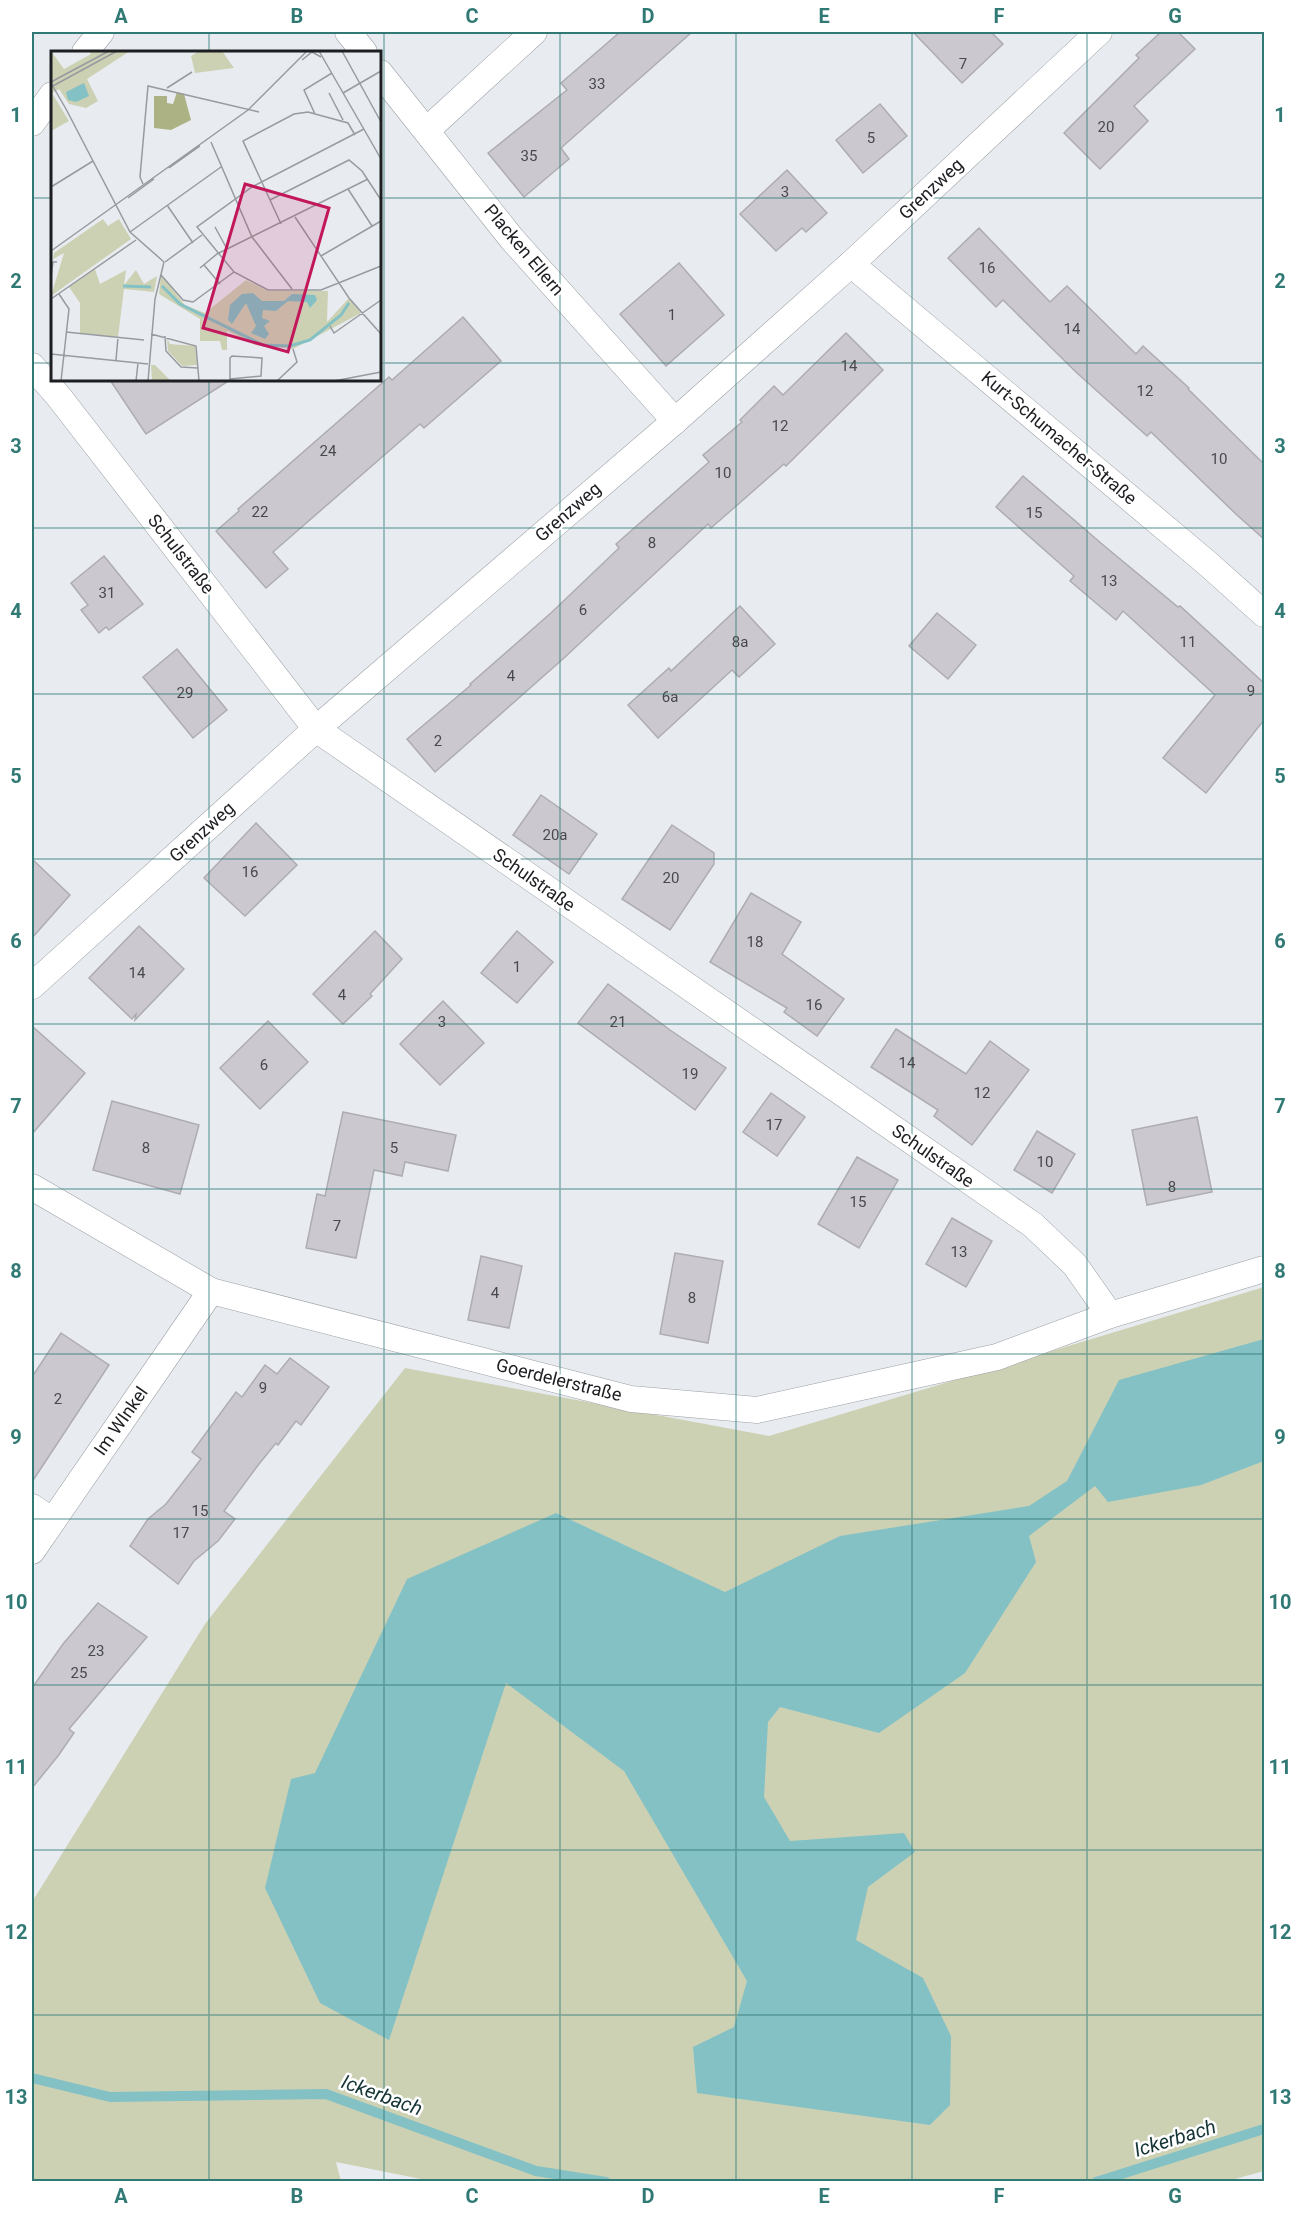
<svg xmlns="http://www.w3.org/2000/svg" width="1296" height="2213" viewBox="0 0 1296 2213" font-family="Roboto,sans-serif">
	<rect width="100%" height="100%" fill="#e8ecf1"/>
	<polygon fill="#cdd1b4" points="1264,1287 1264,2171 1224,2182 436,2182 336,2162 341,2181 32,2181 32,1902 205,1624 405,1368 769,1436"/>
	<polygon fill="#83c1c5" points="1264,1339 1264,1461 1201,1485 1108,1502 1095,1486 1029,1536 1036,1562 965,1673 879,1733 780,1707 768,1722 764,1797 790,1841 904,1833 915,1852 868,1887 856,1940 923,1978 951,2036 950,2105 930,2125 697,2093 693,2047 734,2027 747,1981 624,1771 506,1683 389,2040 320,2003 265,1888 291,1779 315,1773 407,1579 556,1513 725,1592 840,1536 1029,1506 1067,1481 1119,1380"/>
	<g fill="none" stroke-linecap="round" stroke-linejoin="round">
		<g stroke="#83c1c5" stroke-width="10">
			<polyline points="32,2078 110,2097 326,2094 536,2171 606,2182"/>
			<polyline points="1096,2182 1264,2129"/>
		</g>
	</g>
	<g fill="#cbc9cf" stroke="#aeacb2" stroke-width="1.5">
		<polygon points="620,32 692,32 561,148 569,159 524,197 488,153 567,90 561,83"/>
		<polygon points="913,32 991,32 1003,44 962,83"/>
		<polygon points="1161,32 1178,32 1195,49 1134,106 1148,121 1100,169 1064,133 1139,58 1136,55"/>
		<polygon points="880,104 907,136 863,173 836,140"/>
		<polygon points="787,170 827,213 806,232 802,228 776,251 740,214"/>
		<polygon points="979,228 1050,302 1067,286 1136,354 1143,346 1189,388 1188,389 1264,464 1264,539 1238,516 1151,432 1147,436 1077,373 1003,300 996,307 948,258"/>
		<polygon points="679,263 724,315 666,366 620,314"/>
		<polygon points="463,317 501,361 424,428 420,424 273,552 288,569 266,588 216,531 239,511 238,509 389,377 392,380"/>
		<polygon points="846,333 883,370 786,466 784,464 711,528 708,524 564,658 435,772 407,739 471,685 470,684 552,612 619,548 616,544 709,462 703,455 742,422 740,420 774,386 783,395"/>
		<polygon points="110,380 230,380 146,434"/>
		<polygon points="1023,476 1102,544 1178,607 1180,606 1264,683 1264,720 1206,793 1163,758 1215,695 1123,611 1116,620 1070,581 1074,576 996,507"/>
		<polygon points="104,556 143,604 109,630 106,627 99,633 81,610 88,605 71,583"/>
		<polygon points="740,606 775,644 739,677 732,670 658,738 628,705 669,668 671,671"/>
		<polygon points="937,613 976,645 948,679 909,646"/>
		<polygon points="177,649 227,710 193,738 143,677"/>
		<polygon points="541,795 597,834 569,874 513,835"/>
		<polygon points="256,823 297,865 245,916 204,878"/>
		<polygon points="672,825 714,853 714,864 670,930 622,899"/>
		<polygon points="32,859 70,895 32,938"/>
		<polygon points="751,893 801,922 782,954 844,999 817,1036 784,1012 787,1008 710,962"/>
		<polygon points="139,926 184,969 135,1020 136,1014 132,1019 89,978"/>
		<polygon points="375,931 402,959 370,994 372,996 343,1024 313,994"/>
		<polygon points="517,931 553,962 517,1003 481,973"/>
		<polygon points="608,984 670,1030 726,1068 695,1110 578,1023"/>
		<polygon points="443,1001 484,1043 440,1085 400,1044"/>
		<polygon points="268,1021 308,1062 260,1109 220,1068"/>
		<polygon points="32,1026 85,1073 32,1134"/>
		<polygon points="896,1029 966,1074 990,1041 1029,1070 972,1145 934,1116 938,1110 871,1067"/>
		<polygon points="771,1093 805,1117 777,1156 743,1132"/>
		<polygon points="112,1101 199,1125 180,1194 93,1170"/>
		<polygon points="343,1112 456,1135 448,1171 405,1162 402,1176 374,1170 356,1258 306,1248 317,1194 325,1196"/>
		<polygon points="1197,1117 1212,1192 1147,1205 1132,1130"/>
		<polygon points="1037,1131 1075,1154 1052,1193 1014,1170"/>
		<polygon points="857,1157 898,1180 859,1248 818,1224"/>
		<polygon points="952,1218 992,1241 966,1287 926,1264"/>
		<polygon points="675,1253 723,1261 708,1343 660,1334"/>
		<polygon points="481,1256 522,1266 509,1328 468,1320"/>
		<polygon points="61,1333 109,1365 32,1482 32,1377"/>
		<polygon points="290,1358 329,1387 301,1425 296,1421 278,1445 276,1443 259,1464 224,1511 235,1519 218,1541 194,1561 178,1584 130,1546 148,1519 166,1504 201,1459 192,1452 236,1392 242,1397 265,1365 277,1374"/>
		<polygon points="98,1603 147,1637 69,1729 74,1733 58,1756 32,1788 32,1688 63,1644"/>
	</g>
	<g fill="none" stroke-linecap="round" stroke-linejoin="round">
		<defs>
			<g id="street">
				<polyline points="348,32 364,52"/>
				<polyline points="85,52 101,32"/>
				<polyline points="380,73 512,239 675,421"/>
				<polyline points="32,123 52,95"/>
				<polyline points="427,130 534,32"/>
				<polyline points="851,264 1207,563 1264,614"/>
				<polyline points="32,366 59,397 316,729 1033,1225 1075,1265 1110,1315"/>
				<polyline points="32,986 316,729 675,421 851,264 1099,32"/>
				<polyline points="32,1187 211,1291 631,1399 757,1410 997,1357 1110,1315 1264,1269"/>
				<polyline points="32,1507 52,1521"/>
				<polyline points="32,1551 211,1291"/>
			</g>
		</defs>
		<use href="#street" stroke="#9b9fa4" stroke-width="27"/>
		<use href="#street" stroke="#fff" stroke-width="26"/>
	</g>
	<path fill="none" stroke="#307974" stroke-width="1.5" stroke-opacity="0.55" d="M209 32V52M384 32V2182M560 32V2182M736 32V2182M912 32V2182M1087 32V2182M32 198H52M380 198H1264M32 363H52M380 363H1264M209 380V2182M32 528H1264M32 694H1264M32 859H1264M32 1024H1264M32 1189H1264M32 1354H1264M32 1519H1264M32 1685H1264M32 1850H1264M32 2015H1264"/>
	<g text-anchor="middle" stroke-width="5" stroke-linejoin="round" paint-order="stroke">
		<g font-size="15" fill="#48494c">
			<text x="963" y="69">7</text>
			<text x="597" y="89">33</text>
			<text x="1106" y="132">20</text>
			<text x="871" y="143">5</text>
			<text x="529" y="161">35</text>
			<text x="785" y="197">3</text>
			<text x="987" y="273">16</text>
			<text x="672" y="320">1</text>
			<text x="1072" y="334">14</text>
			<text x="849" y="371">14</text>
			<text x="1145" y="396">12</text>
			<text x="780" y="431">12</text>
			<text x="328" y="456">24</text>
			<text x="1219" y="464">10</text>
			<text x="723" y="478">10</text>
			<text x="260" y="517">22</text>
			<text x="1034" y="518">15</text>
			<text x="652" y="548">8</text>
			<text x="1109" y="586">13</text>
			<text x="107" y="598">31</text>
			<text x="583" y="615">6</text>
			<text x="740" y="647">8a</text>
			<text x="1188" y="647">11</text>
			<text x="511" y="681">4</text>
			<text x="1251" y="696">9</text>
			<text x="185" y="698">29</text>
			<text x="670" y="702">6a</text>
			<text x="438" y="746">2</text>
			<text x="555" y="840">20a</text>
			<text x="250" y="877">16</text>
			<text x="671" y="883">20</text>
			<text x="755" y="947">18</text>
			<text x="517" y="972">1</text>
			<text x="137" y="978">14</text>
			<text x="342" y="1000">4</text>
			<text x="814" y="1010">16</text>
			<text x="442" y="1027">3</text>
			<text x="618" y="1027">21</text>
			<text x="907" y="1068">14</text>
			<text x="264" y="1070">6</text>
			<text x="690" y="1079">19</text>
			<text x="982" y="1098">12</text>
			<text x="774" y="1130">17</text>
			<text x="146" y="1153">8</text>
			<text x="394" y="1153">5</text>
			<text x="1045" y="1167">10</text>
			<text x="1172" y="1192">8</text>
			<text x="858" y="1207">15</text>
			<text x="337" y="1231">7</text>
			<text x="959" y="1257">13</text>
			<text x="495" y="1298">4</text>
			<text x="692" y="1303">8</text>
			<text x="263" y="1393">9</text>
			<text x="58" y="1404">2</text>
			<text x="200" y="1516">15</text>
			<text x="181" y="1538">17</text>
			<text x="96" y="1656">23</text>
			<text x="79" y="1678">25</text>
		</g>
		<g font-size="18" fill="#1d1e21" stroke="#fff">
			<text transform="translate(931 189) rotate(-43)" y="6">Grenzweg</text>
			<text transform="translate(524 250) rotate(50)" y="6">Placken Ellern</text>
			<text transform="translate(1059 438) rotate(40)" y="6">Kurt-Schumacher-Straße</text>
			<text transform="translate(568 512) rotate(-41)" y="6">Grenzweg</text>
			<text transform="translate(181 554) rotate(52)" y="6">Schulstraße</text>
			<text transform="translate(202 832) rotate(-42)" y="6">Grenzweg</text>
			<text transform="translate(534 880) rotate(35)" y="6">Schulstraße</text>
			<text transform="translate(933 1156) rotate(35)" y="6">Schulstraße</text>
			<text transform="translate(559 1380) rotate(14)" y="6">Goerdelerstraße</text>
			<text transform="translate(121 1421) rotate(-55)" y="6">Im WInkel</text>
		</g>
		<g font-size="20" font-style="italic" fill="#153436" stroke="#fff">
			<text transform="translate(382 2095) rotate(20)" y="7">Ickerbach</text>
			<text transform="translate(1175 2138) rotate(-17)" y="7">Ickerbach</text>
		</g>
	</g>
	<g transform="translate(51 51)">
		<rect width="330" height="330" fill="#e8ecf1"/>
		<path d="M0 0 13 18 40 3 38 0H79L36 28 47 50 35 57 18 53 8 38 1 42 18 70 0 80ZM148 0H171L183 17 144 22 140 5ZM52 168 57 175 68 168 80 188 0 245 13 202 2 208 3 202ZM44 218 49 233 75 219 73 234 85 219 93 233 106 225 103 241 73 238 67 286 29 282V252L18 236ZM110 224 134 254 154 262 195 229 217 240H277L276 271 298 247 310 262 242 298 204 294 176 280V299H171L169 290H149V268L108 243ZM116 287 119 293 144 295 146 314 131 315 117 300ZM100 314H104L120 330H101Z" fill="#cdd1b4"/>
		<path d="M126 41 133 43 140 69 120 79 103 77V45H116V52L122 53Z" fill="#adb284"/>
		<path d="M33 32 38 45 25 51 17 49 15 41ZM202 242 211 250H233L241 243 264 244 266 249 259 257 256 251 237 250 225 260 212 259 211 267 219 270 213 275 218 283 214 288 200 282 205 275 195 252 181 273 177 269 179 254 191 243Z" fill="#83c1c5"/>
		<path fill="none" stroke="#83c1c5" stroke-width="3" d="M72 235 100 236M111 235 129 253 212 294 239 295 259 289 290 264 298 252"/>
		<path fill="none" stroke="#979a9e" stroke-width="1.5" d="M268 0 330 108M291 0 330 71M251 9 261 1 270 6M0 31 58 0M0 32 15 58M0 36 66 0M116 37 141 21M278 42 292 69M292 42 330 20M15 58 79 181 113 211M264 63 253 39 281 22M313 78 201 136 146 176 183 221 217 239H270L330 215M160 91 201 186 241 238M118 117 149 95M92 133 89 126 97 35 208 61M0 136 42 110M297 138 321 175M77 147 103 128M219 149 298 109 311 120 330 149M116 154 142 192M244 166 298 247 330 283M230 173 192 90 243 63 257 61 297 72 304 84M164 176 176 198M79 181 170 116M0 200 197 59 256 0M270 205 330 170M114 211 151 184M153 214 169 233M149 217 166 203 317 128M110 224 132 249 142 251 183 221M0 226 2 211H6M8 243 18 258 10 330M0 248 85 189M279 275 283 282 330 249M15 281 93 289M100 283 145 295 148 330M114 285 115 300 130 316 147 317M0 303 97 313M65 309 67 286M179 328 210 325 211 307 181 305 179 307V330M85 330 87 312M97 330 104 248 113 211M226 330 246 311 242 298M283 330 330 321"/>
		<path fill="#c2185b" fill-opacity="0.15" stroke="#c2185b" stroke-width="3" d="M194 133 278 157 237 301 152 277Z"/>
		<rect width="330" height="330" fill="none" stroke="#1d1e21" stroke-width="3"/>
	</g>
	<rect width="1296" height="2213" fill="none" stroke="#ffffff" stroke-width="66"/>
	<rect x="33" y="33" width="1230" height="2147" fill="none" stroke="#307974" stroke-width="2"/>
	<g font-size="20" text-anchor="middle" font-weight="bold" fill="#307974">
		<text x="121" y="23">A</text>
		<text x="297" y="23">B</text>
		<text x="472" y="23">C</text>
		<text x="648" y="23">D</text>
		<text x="824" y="23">E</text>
		<text x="999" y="23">F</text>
		<text x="1175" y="23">G</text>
		<text x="16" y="122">1</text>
		<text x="1280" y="122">1</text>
		<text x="16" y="288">2</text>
		<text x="1280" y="288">2</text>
		<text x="16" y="453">3</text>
		<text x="1280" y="453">3</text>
		<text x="16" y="618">4</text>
		<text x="1280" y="618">4</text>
		<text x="16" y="783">5</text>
		<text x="1280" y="783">5</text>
		<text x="16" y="948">6</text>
		<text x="1280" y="948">6</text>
		<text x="16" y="1113">7</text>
		<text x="1280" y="1113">7</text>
		<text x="16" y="1278">8</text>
		<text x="1280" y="1278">8</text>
		<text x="16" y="1444">9</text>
		<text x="1280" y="1444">9</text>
		<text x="16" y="1609">10</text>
		<text x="1280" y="1609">10</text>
		<text x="16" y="1774">11</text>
		<text x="1280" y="1774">11</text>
		<text x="16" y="1939">12</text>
		<text x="1280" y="1939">12</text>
		<text x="16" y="2104">13</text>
		<text x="1280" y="2104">13</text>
		<text x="121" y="2203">A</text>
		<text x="297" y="2203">B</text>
		<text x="472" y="2203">C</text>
		<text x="648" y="2203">D</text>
		<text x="824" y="2203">E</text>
		<text x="999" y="2203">F</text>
		<text x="1175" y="2203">G</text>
	</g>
</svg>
